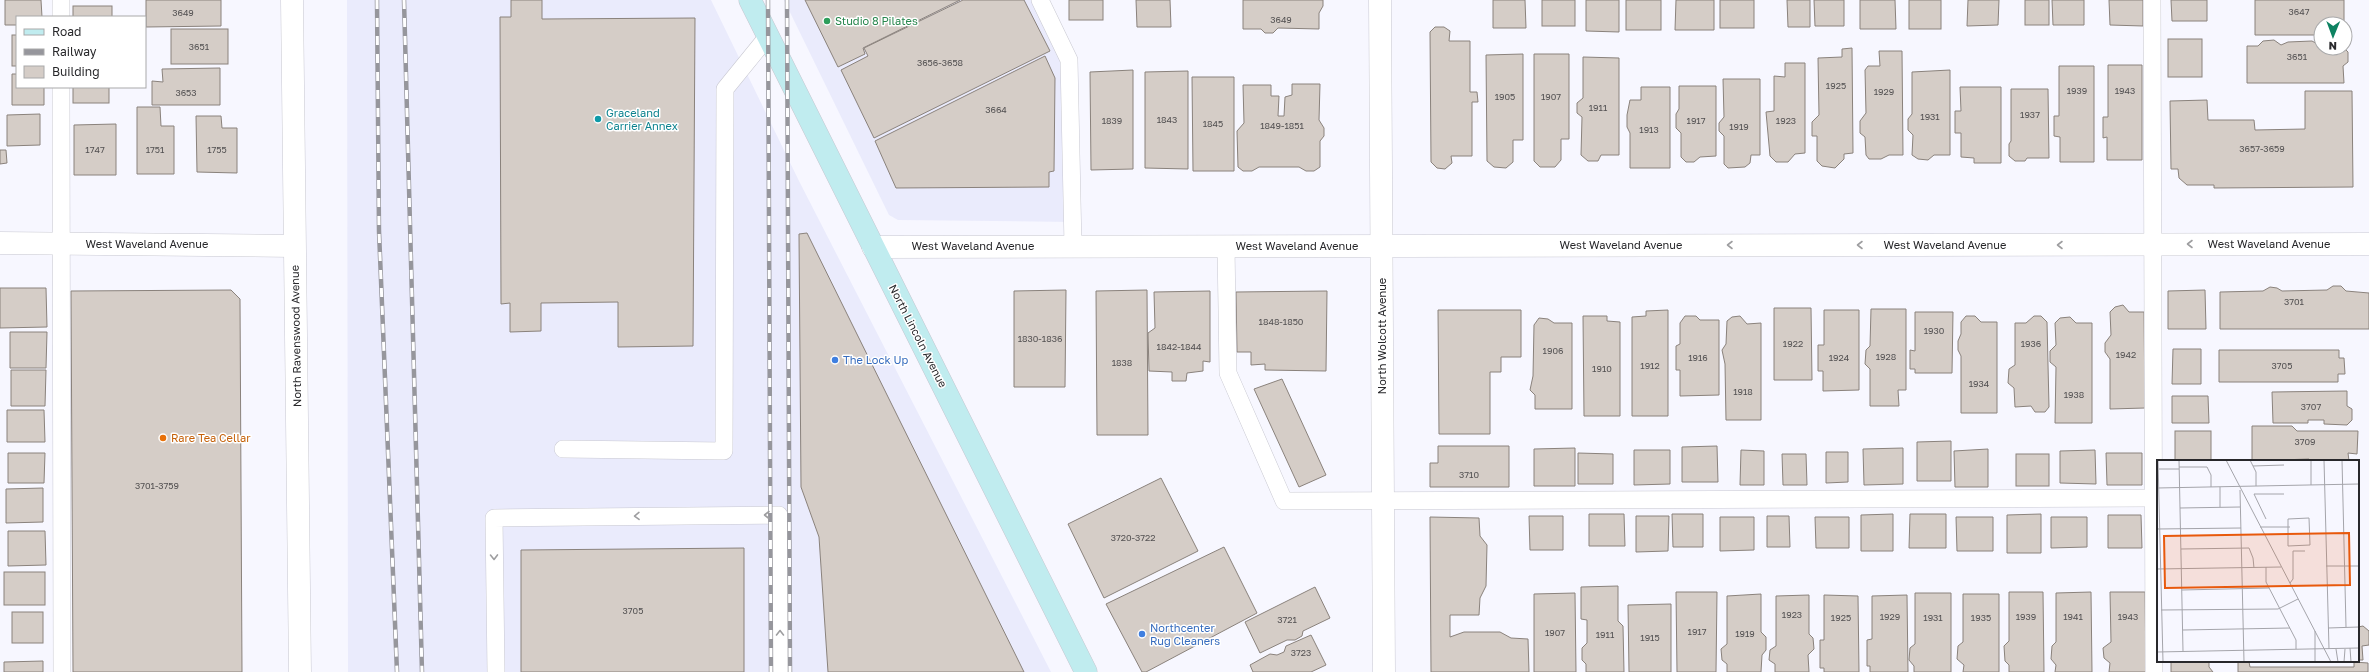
<svg xmlns="http://www.w3.org/2000/svg" width="2369" height="672" viewBox="0 0 2369 672" font-family="'Golos Text',sans-serif">
	<rect width="100%" height="100%" fill="#f7f7ff"/>
	<g fill="#eaebfc">
		<polygon points="347,0 711,0 799,181 1051,672 348,672"/>
		<polygon points="784,0 1040,0 1069,60 1073,222 898,220 889,215"/>
	</g>
	<g fill="#d5cdc7" stroke="#8a827c">
		<polygon points="5,0 41,0 42,17 17,17 17,25 5,25"/>
		<polygon points="146,0 221,0 221,26 146,27"/>
		<polygon points="511,0 542,0 542,19 695,18 693,346 618,347 618,302 541,303 541,331 510,332 510,303 501,304 500,17 511,17"/>
		<polygon points="805,0 960,0 863,48 865,54 838,67"/>
		<polygon points="963,0 1024,0 1050,51 874,138 841,70 868,56 864,48"/>
		<rect x="1069" y="0" width="34" height="20"/>
		<polygon points="1136,0 1170,0 1171,27 1137,27"/>
		<polygon points="1243,0 1323,0 1323,6 1319,13 1319,29 1278,28 1273,33 1265,33 1261,29 1243,29"/>
		<polygon points="1493,0 1525,0 1526,28 1493,28"/>
		<rect x="1542" y="0" width="33" height="26"/>
		<polygon points="1586,0 1619,0 1619,32 1586,31"/>
		<rect x="1626" y="0" width="35" height="30"/>
		<polygon points="1676,0 1714,0 1714,30 1675,30"/>
		<rect x="1720" y="0" width="34" height="28"/>
		<polygon points="1787,0 1810,0 1810,27 1788,27"/>
		<polygon points="1814,0 1844,0 1844,26 1815,26"/>
		<polygon points="1860,0 1895,0 1896,29 1860,29"/>
		<rect x="1909" y="0" width="32" height="29"/>
		<polygon points="1968,0 1999,0 1998,25 1967,26"/>
		<rect x="2025" y="0" width="24" height="25"/>
		<polygon points="2052,0 2084,0 2084,25 2053,25"/>
		<polygon points="2109,0 2143,0 2143,26 2110,25"/>
		<polygon points="2171,0 2207,0 2207,21 2172,21"/>
		<polygon points="2255,0 2344,0 2344,24 2321,24 2321,35 2255,35"/>
		<rect x="73" y="6" width="39" height="11"/>
		<polygon points="1435,27 1444,27 1450,31 1449,41 1470,41 1470,92 1477,92 1478,102 1472,102 1472,156 1451,156 1452,163 1445,169 1437,168 1431,162 1430,32"/>
		<rect x="171" y="29" width="57" height="35"/>
		<rect x="12" y="35" width="5" height="31"/>
		<rect x="2168" y="39" width="34" height="38"/>
		<polygon points="2274,40 2281,45 2288,42 2312,41 2321,46 2321,48 2344,48 2348,52 2348,62 2343,66 2344,83 2247,83 2247,46 2258,46 2263,41"/>
		<polygon points="1852,48 1853,153 1844,154 1844,159 1835,168 1822,166 1817,161 1817,136 1812,136 1812,122 1819,115 1818,58 1842,57 1842,49"/>
		<polygon points="1879,51 1902,51 1903,155 1889,155 1881,159 1869,159 1866,155 1865,137 1860,133 1860,121 1866,113 1865,70 1868,66 1880,66"/>
		<polygon points="1523,54 1523,140 1513,140 1513,162 1506,168 1494,167 1487,161 1486,55"/>
		<polygon points="1534,54 1569,54 1569,139 1561,139 1561,160 1555,167 1540,167 1534,161"/>
		<polygon points="1045,56 1055,78 1054,171 1049,172 1049,187 896,188 875,141"/>
		<polygon points="1583,57 1619,58 1619,155 1601,155 1598,161 1588,161 1581,155 1582,117 1577,113 1577,103 1583,98"/>
		<polygon points="1785,63 1805,63 1805,153 1795,154 1788,162 1776,162 1770,156 1766,112 1774,111 1774,76 1785,77"/>
		<polygon points="2108,65 2142,65 2142,160 2107,160 2107,137 2103,138 2103,117 2108,117"/>
		<polygon points="2059,66 2094,66 2094,162 2060,162 2060,137 2054,136 2054,116 2059,116"/>
		<polygon points="220,68 220,105 152,105 152,81 163,82 162,69"/>
		<polygon points="1133,70 1133,169 1091,170 1090,72"/>
		<polygon points="1950,70 1950,155 1934,155 1928,160 1918,159 1912,155 1913,135 1908,130 1908,119 1912,114 1912,72"/>
		<polygon points="1188,71 1188,169 1145,168 1145,72"/>
		<polygon points="12,74 17,74 17,87 44,87 44,105 12,105"/>
		<polygon points="1192,77 1234,77 1234,171 1193,171"/>
		<polygon points="1723,79 1760,79 1760,155 1751,155 1750,163 1745,167 1728,168 1724,164 1724,136 1719,131 1719,123 1724,117"/>
		<polygon points="1292,84 1320,84 1319,120 1324,128 1324,136 1320,141 1320,167 1314,171 1306,171 1299,167 1259,167 1252,171 1243,171 1238,167 1237,131 1244,123 1243,85 1271,85 1271,96 1279,96 1278,116 1284,116 1285,97 1292,95"/>
		<polygon points="1679,86 1716,86 1716,156 1700,157 1694,162 1686,162 1681,157 1681,133 1676,128 1676,114 1679,109"/>
		<rect x="73" y="87" width="36" height="16"/>
		<polygon points="1641,87 1670,87 1670,168 1630,168 1630,133 1627,127 1627,115 1630,100 1641,100"/>
		<polygon points="1960,87 2001,87 2001,163 1974,163 1974,158 1961,157 1961,133 1955,133 1955,111 1961,111"/>
		<polygon points="2011,89 2048,89 2049,158 2027,158 2025,161 2015,161 2009,156 2009,144 2011,141"/>
		<polygon points="2305,91 2352,91 2353,187 2214,188 2214,185 2187,185 2179,178 2178,169 2171,169 2170,101 2207,100 2208,120 2254,120 2255,130 2305,129"/>
		<polygon points="137,107 160,107 161,126 174,126 174,174 137,174"/>
		<polygon points="40,114 40,145 7,146 7,115"/>
		<polygon points="196,116 221,116 222,128 237,128 237,173 197,172"/>
		<polygon points="116,124 116,175 74,175 74,125"/>
		<polygon points="0,150 6,150 7,163 0,164"/>
		<polygon points="807,233 1024,672 828,672 819,537 801,487 799,234"/>
		<polygon points="2333,286 2341,286 2346,291 2369,293 2369,329 2220,329 2220,292 2263,291 2270,287 2277,288 2282,291 2327,290"/>
		<polygon points="0,288 46,288 47,327 0,328"/>
		<polygon points="231,290 240,299 242,672 73,672 71,291"/>
		<polygon points="1066,290 1065,387 1014,387 1014,291"/>
		<polygon points="1147,290 1148,435 1097,435 1096,291"/>
		<polygon points="2205,290 2206,329 2168,329 2168,291"/>
		<polygon points="1210,291 1210,362 1203,361 1203,371 1187,373 1186,381 1172,381 1172,372 1149,371 1148,333 1155,328 1154,292"/>
		<polygon points="1327,291 1326,371 1265,370 1265,364 1251,365 1251,352 1237,352 1236,292"/>
		<polygon points="2123,305 2129,312 2144,312 2145,408 2110,409 2110,359 2105,352 2105,343 2111,335 2110,312 2115,307"/>
		<polygon points="1774,308 1811,308 1812,380 1774,380"/>
		<polygon points="1871,309 1906,309 1906,390 1898,390 1899,406 1870,406 1870,369 1865,364 1866,350 1870,346"/>
		<polygon points="1438,310 1521,310 1521,357 1501,357 1501,372 1490,372 1490,434 1439,434"/>
		<polygon points="1668,310 1668,416 1632,416 1632,317 1646,316 1646,311"/>
		<polygon points="1824,310 1859,310 1859,390 1823,391 1823,371 1818,371 1818,345 1824,345"/>
		<polygon points="1915,312 1953,312 1952,373 1915,373 1915,369 1910,369 1910,350 1915,351"/>
		<polygon points="1583,316 1607,316 1607,321 1620,322 1620,416 1584,416"/>
		<polygon points="1685,316 1696,316 1700,320 1719,320 1719,395 1680,396 1680,370 1676,370 1676,346 1680,344 1680,323"/>
		<polygon points="1740,316 1747,324 1761,323 1761,420 1726,420 1725,364 1722,350 1726,344 1727,321 1732,317"/>
		<polygon points="1966,316 1975,316 1981,322 1997,322 1997,413 1961,413 1961,356 1958,350 1958,341 1961,334 1961,322"/>
		<polygon points="2034,316 2041,316 2047,322 2049,407 2045,412 2035,412 2031,406 2015,407 2014,388 2008,383 2009,369 2015,365 2015,323 2026,323"/>
		<polygon points="2070,317 2076,323 2092,323 2092,423 2055,423 2056,367 2050,362 2050,351 2056,345 2055,323 2060,318"/>
		<polygon points="1539,318 1548,319 1554,323 1572,323 1572,409 1535,409 1535,395 1530,390 1533,376 1534,325"/>
		<polygon points="10,332 47,332 46,368 10,368"/>
		<polygon points="2173,349 2201,349 2201,384 2172,384"/>
		<polygon points="2219,350 2339,350 2339,358 2344,358 2345,374 2338,374 2338,382 2219,382"/>
		<polygon points="11,370 46,370 45,406 11,406"/>
		<polygon points="1282,379 1326,475 1299,487 1254,389"/>
		<polygon points="2347,391 2347,406 2352,409 2352,420 2347,425 2324,424 2324,420 2308,420 2308,423 2273,423 2272,392"/>
		<polygon points="2172,396 2208,396 2209,423 2172,423"/>
		<polygon points="7,410 44,410 45,442 7,442"/>
		<polygon points="2252,426 2292,426 2297,431 2358,431 2357,454 2348,453 2349,461 2311,461 2309,459 2252,461"/>
		<rect x="2175" y="431" width="36" height="30"/>
		<polygon points="1951,441 1951,481 1917,481 1917,442"/>
		<polygon points="1438,446 1509,446 1509,487 1430,487 1430,463 1438,463"/>
		<polygon points="1717,446 1718,482 1682,482 1682,447"/>
		<polygon points="1575,448 1575,486 1534,486 1534,449"/>
		<polygon points="1903,448 1903,484 1864,485 1863,449"/>
		<polygon points="1988,449 1988,487 1955,487 1954,451"/>
		<polygon points="1634,450 1670,450 1670,484 1634,485"/>
		<polygon points="1741,450 1764,451 1764,485 1740,485"/>
		<polygon points="2095,450 2096,484 2060,483 2060,451"/>
		<polygon points="1826,452 1848,452 1848,482 1826,483"/>
		<polygon points="8,453 45,453 44,483 8,483"/>
		<polygon points="1578,453 1613,454 1613,484 1578,484"/>
		<polygon points="2106,453 2142,453 2142,485 2107,485"/>
		<polygon points="1782,454 1806,454 1807,485 1783,485"/>
		<rect x="2016" y="454" width="33" height="32"/>
		<polygon points="1161,478 1198,551 1104,598 1068,524"/>
		<polygon points="43,488 43,522 6,523 6,489"/>
		<polygon points="1589,514 1624,514 1625,546 1589,546"/>
		<polygon points="1672,514 1703,514 1703,547 1673,547"/>
		<polygon points="1893,514 1893,551 1861,551 1861,515"/>
		<polygon points="1910,514 1946,514 1946,548 1909,548"/>
		<polygon points="2041,514 2041,553 2007,553 2007,515"/>
		<polygon points="2108,515 2141,515 2142,548 2108,548"/>
		<polygon points="1529,516 1563,516 1563,550 1530,550"/>
		<polygon points="1636,516 1669,516 1668,551 1636,552"/>
		<polygon points="1767,516 1789,516 1790,547 1767,547"/>
		<polygon points="1430,517 1479,518 1480,536 1487,545 1486,586 1480,598 1479,615 1450,615 1450,637 1464,632 1500,632 1511,638 1528,639 1529,672 1431,672"/>
		<polygon points="1720,517 1754,517 1754,550 1720,551"/>
		<polygon points="1815,517 1849,517 1849,548 1816,548"/>
		<polygon points="1956,517 1993,517 1993,551 1957,551"/>
		<polygon points="2051,517 2087,517 2087,547 2051,548"/>
		<polygon points="8,531 45,531 46,565 8,566"/>
		<polygon points="1224,547 1257,613 1146,672 1142,672 1106,604"/>
		<polygon points="744,548 744,672 521,672 521,550"/>
		<rect x="4" y="572" width="41" height="33"/>
		<polygon points="1618,586 1618,621 1623,626 1624,672 1586,672 1586,664 1582,660 1582,648 1587,643 1587,620 1581,619 1581,587"/>
		<polygon points="1315,587 1330,618 1303,631 1302,636 1295,640 1287,640 1260,653 1245,622"/>
		<polygon points="1676,592 1717,592 1716,672 1677,672"/>
		<polygon points="2009,592 2043,592 2044,672 2009,672 2009,665 2005,661 2004,646 2009,641"/>
		<polygon points="2091,592 2092,672 2055,672 2056,665 2051,659 2052,646 2056,642 2056,593"/>
		<polygon points="2110,592 2145,592 2146,672 2109,672 2110,663 2104,658 2103,648 2111,642"/>
		<polygon points="1575,593 1576,672 1534,672 1534,594"/>
		<polygon points="1915,593 1951,593 1951,672 1914,672 1914,666 1909,660 1910,648 1915,644"/>
		<polygon points="1761,594 1761,632 1766,637 1766,650 1762,655 1761,672 1727,672 1727,664 1722,660 1721,649 1727,644 1727,596"/>
		<polygon points="1963,594 1999,594 1999,672 1963,672 1964,665 1957,659 1958,646 1963,642"/>
		<polygon points="1809,595 1809,634 1813,638 1814,649 1808,655 1809,672 1775,672 1775,664 1769,660 1770,650 1776,646 1776,596"/>
		<polygon points="1824,595 1858,596 1859,672 1824,672 1824,668 1820,668 1820,640 1824,640"/>
		<polygon points="1907,595 1908,672 1870,672 1870,666 1867,666 1867,640 1872,639 1872,596"/>
		<polygon points="1671,604 1671,672 1629,672 1628,605"/>
		<rect x="12" y="612" width="31" height="31"/>
		<polygon points="2363,626 2369,631 2369,645 2362,646 2363,660 2358,660 2358,627"/>
		<polygon points="1311,635 1326,665 1311,672 1253,672 1250,665 1270,654 1277,655 1284,652 1286,646"/>
		<polygon points="43,661 43,672 4,672 4,662"/>
		<polygon points="2171,661 2209,661 2209,667 2213,672 2171,672"/>
		<polygon points="2238,662 2249,662 2250,667 2354,667 2354,662 2368,663 2368,672 2238,672"/>
	</g>
	<g fill="none" stroke-linecap="round" stroke-linejoin="round">
		<defs>
			<g id="lane">
				<polyline points="61,0 61,17"/>
				<polyline points="1040,0 1069,60 1073,246"/>
				<polyline points="2152,0 2154,672"/>
				<polyline points="61,87 62,672"/>
				<polyline points="1226,246 1228,373 1284,501 2154,498"/>
				<polyline points="563,449 724,451 725,89 768,36"/>
				<polyline points="496,672 494,518 779,515 780,672"/>
			</g>
			<g id="street">
				<polyline points="292,0 300,672"/>
				<polyline points="1380,0 1384,672"/>
				<polyline points="0,243 294,246"/>
				<polyline points="873,247 2369,244"/>
			</g>
			<polyline id="secondary" points="750,0 1086,672"/>
		</defs>
		<use href="#lane" stroke="#c8c8d1" stroke-width="18"/>
		<use href="#street" stroke="#c8c8d1" stroke-width="23"/>
		<use href="#secondary" stroke="#c8c8d1" stroke-width="23"/>
		<use href="#lane" stroke="#fff" stroke-width="17"/>
		<use href="#street" stroke="#fff" stroke-width="22"/>
		<use href="#secondary" stroke="#c0ecef" stroke-width="22"/>
		<defs>
			<g id="rail">
				<polyline points="377,0 379,231 397,672"/>
				<polyline points="404,0 422,672"/>
				<polyline points="768,0 771,672"/>
				<polyline points="787,0 790,672"/>
			</g>
		</defs>
		<use href="#rail" stroke="#96969c" stroke-width="4.5"/>
		<use href="#rail" stroke="#fff" stroke-width="3" stroke-dasharray="9" stroke-linecap="butt"/>
	</g>
	<defs><path id="oneway-chevron" d="M-2-3.5L2.5 0L-2 3.5" fill="none" stroke-width="1.6" stroke-linecap="round" stroke-linejoin="round"/></defs>
	<g stroke="#9e9ea0">
		<use href="#oneway-chevron" transform="translate(2190 244) rotate(180)"/>
		<use href="#oneway-chevron" transform="translate(1730 245) rotate(180)"/>
		<use href="#oneway-chevron" transform="translate(1860 245) rotate(180)"/>
		<use href="#oneway-chevron" transform="translate(2060 245) rotate(180)"/>
		<use href="#oneway-chevron" transform="translate(767 515) rotate(-180)"/>
		<use href="#oneway-chevron" transform="translate(637 516) rotate(179)"/>
		<use href="#oneway-chevron" transform="translate(494 557) rotate(89)"/>
		<use href="#oneway-chevron" transform="translate(780 633) rotate(-90)"/>
	</g>
	<circle fill="#2e9e5b" stroke="#fff" stroke-width="1.5" cx="827" cy="21" r="4"/>
	<circle fill="#0f9aa8" stroke="#fff" stroke-width="1.5" cx="598" cy="119" r="4"/>
	<g fill="#3f7fe0" stroke="#fff" stroke-width="1.5">
		<circle cx="835" cy="360" r="4"/>
		<circle cx="1142" cy="634" r="4"/>
	</g>
	<circle fill="#e8710a" stroke="#fff" stroke-width="1.5" cx="163" cy="438" r="4"/>
	<g text-anchor="middle" stroke-width="3" stroke-linejoin="round" paint-order="stroke">
		<g font-size="9" fill="#535152">
			<text x="2299" y="15">3647</text>
			<text x="183" y="16">3649</text>
			<text x="1281" y="23">3649</text>
			<text x="199" y="50">3651</text>
			<text x="2297" y="60">3651</text>
			<text x="940" y="66">3656-3658</text>
			<text x="1836" y="89">1925</text>
			<text x="2077" y="94">1939</text>
			<text x="2125" y="94">1943</text>
			<text x="1884" y="95">1929</text>
			<text x="186" y="96">3653</text>
			<text x="1505" y="100">1905</text>
			<text x="1551" y="100">1907</text>
			<text x="1598" y="111">1911</text>
			<text x="996" y="113">3664</text>
			<text x="2030" y="118">1937</text>
			<text x="1930" y="120">1931</text>
			<text x="1167" y="123">1843</text>
			<text x="1112" y="124">1839</text>
			<text x="1696" y="124">1917</text>
			<text x="1786" y="124">1923</text>
			<text x="1213" y="127">1845</text>
			<text x="1282" y="129">1849-1851</text>
			<text x="1739" y="130">1919</text>
			<text x="1649" y="133">1913</text>
			<text x="2262" y="152">3657-3659</text>
			<text x="95" y="153">1747</text>
			<text x="155" y="153">1751</text>
			<text x="217" y="153">1755</text>
			<text x="2294" y="305">3701</text>
			<text x="1281" y="325">1848-1850</text>
			<text x="1934" y="334">1930</text>
			<text x="1040" y="342">1830-1836</text>
			<text x="1793" y="347">1922</text>
			<text x="2031" y="347">1936</text>
			<text x="1179" y="350">1842-1844</text>
			<text x="1553" y="354">1906</text>
			<text x="2126" y="358">1942</text>
			<text x="1886" y="360">1928</text>
			<text x="1698" y="361">1916</text>
			<text x="1839" y="361">1924</text>
			<text x="1122" y="366">1838</text>
			<text x="1650" y="369">1912</text>
			<text x="2282" y="369">3705</text>
			<text x="1602" y="372">1910</text>
			<text x="1979" y="387">1934</text>
			<text x="1743" y="395">1918</text>
			<text x="2074" y="398">1938</text>
			<text x="2311" y="410">3707</text>
			<text x="2305" y="445">3709</text>
			<text x="1469" y="478">3710</text>
			<text x="157" y="489">3701-3759</text>
			<text x="1133" y="541">3720-3722</text>
			<text x="633" y="614">3705</text>
			<text x="1792" y="618">1923</text>
			<text x="1890" y="620">1929</text>
			<text x="2026" y="620">1939</text>
			<text x="2073" y="620">1941</text>
			<text x="2128" y="620">1943</text>
			<text x="1841" y="621">1925</text>
			<text x="1933" y="621">1931</text>
			<text x="1981" y="621">1935</text>
			<text x="1287" y="623">3721</text>
			<text x="1697" y="635">1917</text>
			<text x="1555" y="636">1907</text>
			<text x="1745" y="637">1919</text>
			<text x="1605" y="638">1911</text>
			<text x="1650" y="641">1915</text>
			<text x="1301" y="656">3723</text>
		</g>
		<g font-size="11" fill="#27864d" stroke="#fff" text-anchor="start">
			<text x="835" y="25">Studio 8 Pilates</text>
		</g>
		<g font-size="11" fill="#0d838f" stroke="#fff" text-anchor="start">
			<text x="606" y="117">Graceland<tspan x="606" dy="13">Carrier Annex</tspan></text>
		</g>
		<g font-size="11" fill="#28282b" stroke="#fff">
			<text x="147" y="248">West Waveland Avenue</text>
			<text x="2269" y="248">West Waveland Avenue</text>
			<text x="1621" y="249">West Waveland Avenue</text>
			<text x="1945" y="249">West Waveland Avenue</text>
			<text x="973" y="250">West Waveland Avenue</text>
			<text x="1297" y="250">West Waveland Avenue</text>
			<text transform="translate(296 336) rotate(-91)" y="4">North Ravenswood Avenue</text>
			<text transform="translate(918 336) rotate(63)" y="4">North Lincoln Avenue</text>
			<text transform="translate(1382 336) rotate(-90)" y="4">North Wolcott Avenue</text>
		</g>
		<g font-size="11" fill="#366cbe" stroke="#fff" text-anchor="start">
			<text x="843" y="364">The Lock Up</text>
			<text x="1150" y="632">Northcenter<tspan x="1150" dy="13">Rug Cleaners</tspan></text>
		</g>
		<g font-size="11" fill="#c56008" stroke="#fff" text-anchor="start">
			<text x="171" y="442">Rare Tea Cellar</text>
		</g>
	</g>
	<g transform="translate(2157 460)">
		<rect width="202" height="202" fill="#f7f7ff"/>
		<path fill="none" stroke="#a4a4aa" stroke-width="1" d="M1 0 6 202M22 0 26 191M69 0 174 202M93 0 99 12V26M154 0V25M167 0 172 189M185 0 189 167M96 6 127 5M22 7H50L54 15V27M2 9H22M63 27V47M0 28 202 24M83 30 87 202M23 48 83 47M152 58 153 85 131 86V59ZM109 59 97 34H127M103 67H133M0 69 84 68M24 89 92 88 96 98 97 108M169 106H202M109 107V122L139 180V189M0 109 124 107M133 123 136 119V91H148M25 130 112 128M4 150 121 149 141 139M171 168 202 167M26 170 133 168M158 171V202M193 188 194 202M179 189 181 202M0 192 202 188M187 202 188 189"/>
		<path fill="#e8590c" fill-opacity="0.15" stroke="#e8590c" stroke-width="2" d="M192 73 193 125 8 128 7 76Z"/>
		<rect width="202" height="202" fill="none" stroke="#28282b" stroke-width="2"/>
	</g>
	<rect x="16" y="16" width="130" height="72" fill="#ffffff" stroke="#a9a9aa"/>
	<rect x="24" y="29" width="20" height="6" fill="#c0ecef" stroke="#a9a9aa"/>
	<text x="52" y="36" font-size="12" fill="#28282b">Road</text>
	<rect x="24" y="49" width="20" height="6" fill="#96969c" stroke="#a9a9aa"/>
	<text x="52" y="56" font-size="12" fill="#28282b">Railway</text>
	<rect x="24" y="66" width="20" height="12" fill="#d5cdc7" stroke="#a9a9aa"/>
	<text x="52" y="76" font-size="12" fill="#28282b">Building</text>
	<g transform="translate(2333 36) rotate(181)"><circle r="19" fill="#ffffff" stroke="#a9a9aa"/>
	<path d="M0-3L7 15L0 10L-7 15Z" fill="#0d8261"/>
	<text y="-6" font-size="11" font-weight="bold" text-anchor="middle" fill="#28282b">N</text>
	</g>
</svg>
